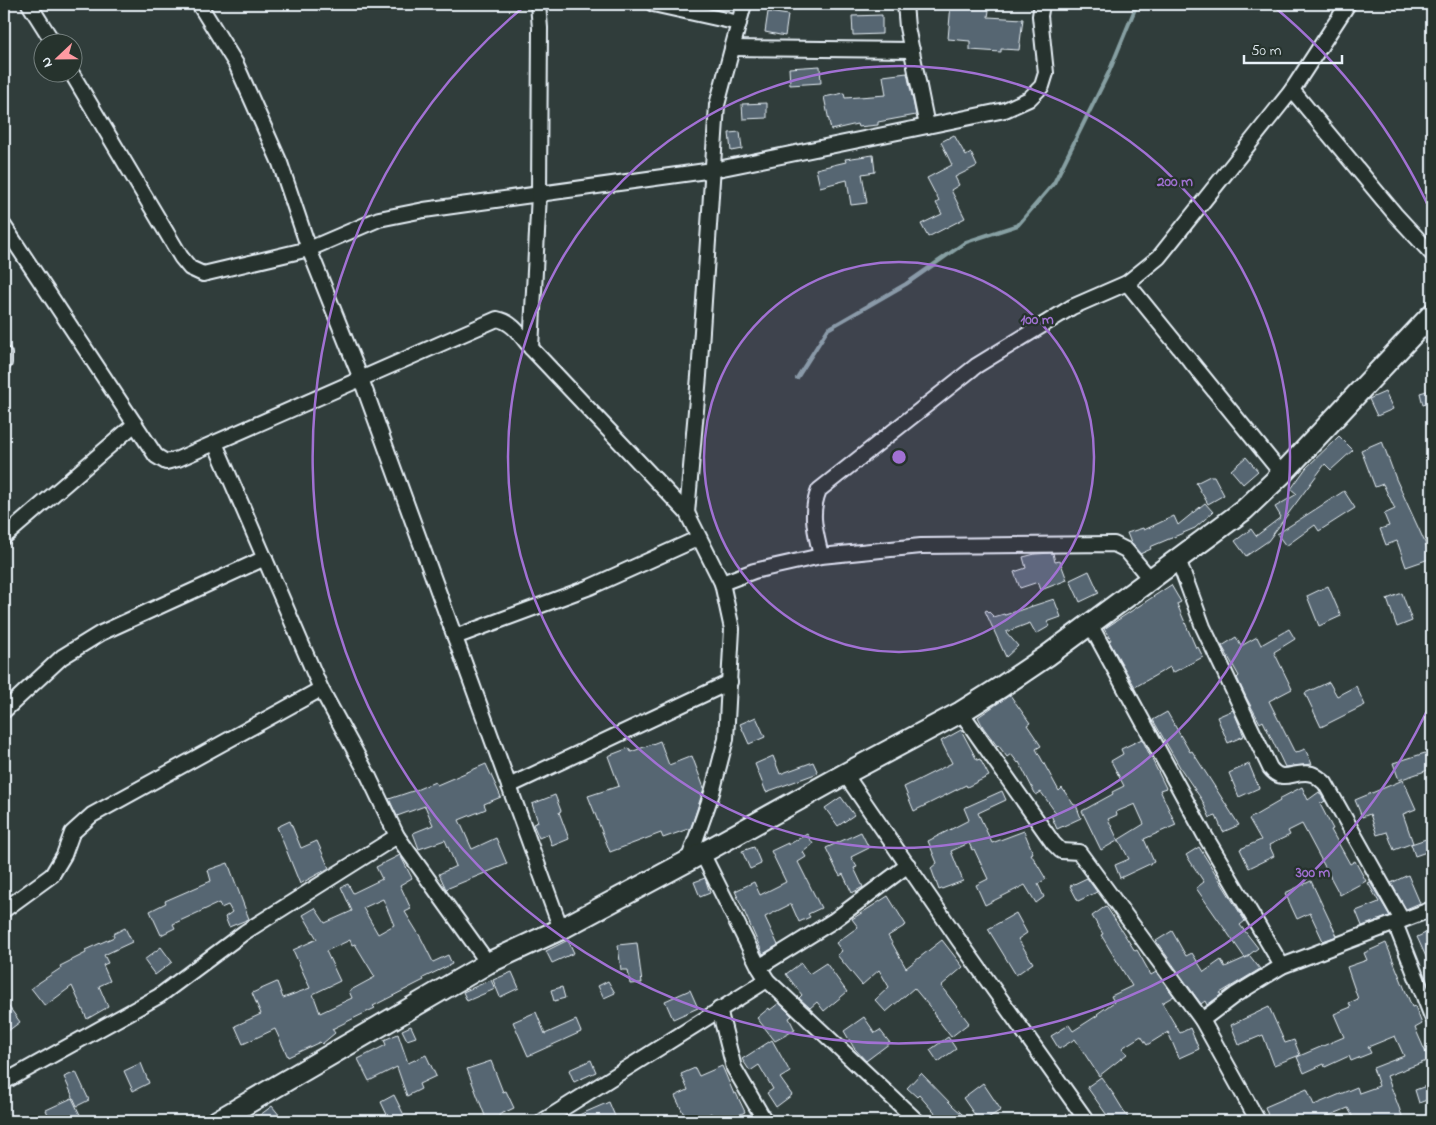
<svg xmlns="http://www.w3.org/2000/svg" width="1436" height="1125" viewBox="0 0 1436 1125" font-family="'Indie Flower',sans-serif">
	<rect width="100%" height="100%" fill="#303d3b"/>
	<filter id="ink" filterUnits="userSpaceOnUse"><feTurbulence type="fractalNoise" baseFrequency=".02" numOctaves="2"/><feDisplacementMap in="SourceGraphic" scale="10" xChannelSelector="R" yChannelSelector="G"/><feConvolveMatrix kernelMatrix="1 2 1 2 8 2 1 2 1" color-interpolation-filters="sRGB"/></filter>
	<g filter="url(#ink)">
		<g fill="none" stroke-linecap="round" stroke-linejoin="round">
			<polyline stroke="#87a0a3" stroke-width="4" points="797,378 828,329 906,284 966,242 1018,225 1054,183 1109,72 1137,4"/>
		</g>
		<g fill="#576672" stroke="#e8f1f8" fill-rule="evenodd">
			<polygon points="951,4 990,4 988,17 1023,19 1019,50 1001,49 1001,52 970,50 970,41 948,39"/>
			<polygon points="768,12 788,15 785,36 765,32"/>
			<polygon points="882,15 882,34 853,35 852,16"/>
			<polygon points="820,66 821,83 790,85 789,68"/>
			<polygon points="907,73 916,115 878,122 878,125 858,127 857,124 831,130 824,97 844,93 845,98 886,95 883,76"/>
			<polygon points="767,103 767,118 743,119 742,104"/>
			<polygon points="740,132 742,149 731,151 729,133"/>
			<polygon points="954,135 966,156 971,153 977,166 955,177 959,185 951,190 965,218 928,237 921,224 942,214 936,203 939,201 927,178 952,165 941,142"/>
			<polygon points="873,155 875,172 862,174 867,203 851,205 847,180 820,187 816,169 846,162 845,159"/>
			<polygon points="1430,390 1432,402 1423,405 1420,393"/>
			<polygon points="1385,392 1393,409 1377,416 1369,399"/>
			<polygon points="1339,436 1353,450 1331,470 1325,464 1268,541 1246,556 1235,541 1251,529 1256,536 1281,517 1275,507 1297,494 1291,489 1306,468"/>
			<polygon points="1382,441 1396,479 1432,558 1406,567 1397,541 1386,545 1380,529 1389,526 1384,514 1395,509 1383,484 1375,487 1361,450"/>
			<polygon points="1246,457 1258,471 1243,484 1231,470"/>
			<polygon points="1210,476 1214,476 1224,495 1208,504 1196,483"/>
			<polygon points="1344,491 1355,508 1319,531 1315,525 1286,546 1277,534"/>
			<polygon points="1205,503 1213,512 1195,528 1150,547 1151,549 1140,554 1131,543 1127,533 1143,528 1144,530 1174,516 1178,525"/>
			<polygon points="1053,553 1055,562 1060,561 1067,580 1041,590 1038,582 1020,588 1014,572 1026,568 1023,557 1035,554"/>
			<polygon points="1089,571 1099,593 1080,602 1070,580"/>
			<polygon points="1171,585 1181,602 1177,604 1196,648 1198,647 1203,657 1172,673 1170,667 1135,687 1109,641 1111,640 1104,629"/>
			<polygon points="1328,586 1341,616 1319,626 1307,596"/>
			<polygon points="1402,593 1412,621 1397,627 1387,599"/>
			<polygon points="1054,599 1061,617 1047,622 1050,626 1036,634 1030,623 1006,632 1018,646 1006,657 985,611 987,610 994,617 1004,614 1005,615"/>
			<polygon points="1289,629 1295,639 1274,652 1292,689 1269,701 1295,753 1305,749 1312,764 1285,767 1263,721 1260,723 1247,699 1237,678 1239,676 1222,646 1236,637 1241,646 1257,637 1261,645"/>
			<polygon points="1329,682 1337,696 1356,686 1365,705 1321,727 1305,693"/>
			<polygon points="1010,695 1030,723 1027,725 1041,746 1036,749 1059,791 1062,788 1074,805 1076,805 1081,818 1057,829 1051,815 1056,813 1041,792 1036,795 1019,762 1018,763 1011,754 1007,757 998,745 997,746 983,727 978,717"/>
			<polygon points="1233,710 1244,736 1228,743 1217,717"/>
			<polygon points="1167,712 1190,752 1192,751 1239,825 1223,832 1216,816 1210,818 1202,800 1181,769 1153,720"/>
			<polygon points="756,717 765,737 749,744 740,724"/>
			<polygon points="961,730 977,760 980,759 989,776 967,787 966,785 914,811 904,787 952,763 941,741"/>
			<path d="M1142 739 1166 788 1160 790 1176 825 1144 839 1154 862 1120 878 1115 865 1129 859 1119 840 1101 850 1082 811 1113 794 1112 792 1124 786 1111 761 1123 754 1121 749ZM1135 804 1144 824 1118 840 1108 819 1117 815 1116 812Z"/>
			<polygon points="660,741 669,765 692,756 704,788 691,828 663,838 661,833 610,852 588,796 619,786 608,756 629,748 631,752"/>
			<polygon points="1425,753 1431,769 1399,780 1393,763"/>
			<polygon points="773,756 780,774 813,762 818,773 766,792 755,764"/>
			<polygon points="486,764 501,797 484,804 486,809 459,820 472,849 496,838 507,864 446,889 439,874 456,866 445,840 419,849 413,833 433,825 425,806 397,816 389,799 416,790 435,782 437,785"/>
			<polygon points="1249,764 1259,788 1239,797 1229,773"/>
			<polygon points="1403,780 1416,809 1403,814 1413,843 1394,850 1387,832 1377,835 1370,814 1362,817 1355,800"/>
			<polygon points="1302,787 1308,800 1319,792 1325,801 1320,804 1333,829 1331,830 1350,864 1355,861 1366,881 1340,895 1302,824 1288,831 1290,835 1269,845 1274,856 1249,868 1240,849 1261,840 1249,819 1280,801 1279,799"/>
			<polygon points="1002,791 1006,800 978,813 992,843 1024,831 1033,853 1031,854 1046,879 1038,884 1044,897 1036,903 1025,885 985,905 976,885 988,879 974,849 972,850 969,843 951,851 963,881 939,890 931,868 937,863 928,841 969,820 964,808"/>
			<polygon points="555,795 561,811 559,812 569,839 552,846 548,834 539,838 533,824 538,822 532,804"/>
			<polygon points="841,797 854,815 838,826 825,808"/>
			<polygon points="290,821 301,848 317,841 329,868 300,884 277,827"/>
			<polygon points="861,832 869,848 851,857 857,867 854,868 863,887 852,893 843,874 840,876 837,871 826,848"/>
			<polygon points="807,834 813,844 803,852 806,857 798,862 821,908 808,914 810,917 799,922 791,904 765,917 778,945 763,954 735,891 754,882 760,895 786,882 771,851 788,843 788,845"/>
			<polygon points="1432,837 1432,850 1415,856 1411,844"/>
			<polygon points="754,847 761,864 750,869 742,851"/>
			<polygon points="1199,847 1245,921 1240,925 1258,948 1245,958 1250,956 1260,969 1220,993 1221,995 1207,1005 1205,1001 1201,1004 1156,941 1172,931 1186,956 1192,953 1204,972 1221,960 1225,967 1245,958 1196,888 1204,882 1186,855"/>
			<path d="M400 855 412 878 400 885 411 909 405 912 421 938 433 962 448 955 452 964 423 978 424 980 418 983 373 1006 375 1008 332 1029 335 1033 322 1044 320 1042 288 1057 275 1029 243 1044 235 1026 261 1014 252 993 277 982 283 998 310 988 293 950 317 939 303 915 315 908 325 923 352 911 341 887 348 884 353 893 382 879 376 867ZM383 899 394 925 378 934 363 908ZM350 940 352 945 355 944 375 977 349 991 352 998 320 1013 313 994 340 981 326 951Z"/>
			<polygon points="228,863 249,919 229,927 225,917 232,912 228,905 221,908 219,903 173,924 175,928 161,935 150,911 166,903 165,901 211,881 208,870"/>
			<polygon points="1408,875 1420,903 1406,909 1391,883"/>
			<polygon points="705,878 710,893 700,897 694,882"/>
			<polygon points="1087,878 1097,892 1078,901 1070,886"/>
			<polygon points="1311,881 1337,936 1323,941 1310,913 1297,919 1285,893"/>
			<polygon points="1370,882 1390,916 1362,926 1356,911 1379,902 1368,883"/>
			<polygon points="888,896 906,925 888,936 906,968 942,940 963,967 941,986 969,1023 951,1037 933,1013 934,1012 914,988 886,1012 875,1000 889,987 879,970 862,985 837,955 842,951 836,943 858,927 852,919"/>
			<polygon points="1106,906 1135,951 1137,950 1151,975 1156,972 1174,996 1162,1003 1180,1033 1190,1028 1199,1049 1179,1058 1168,1032 1147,1045 1141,1036 1122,1048 1127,1054 1099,1076 1075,1039 1059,1049 1051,1036 1069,1025 1073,1031 1098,1015 1097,1014 1114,1002 1111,996 1132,986 1101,935 1103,934 1092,916"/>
			<polygon points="1016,913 1027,933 1018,939 1033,963 1016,975 988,929"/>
			<polygon points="125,928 132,942 104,955 108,963 103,965 110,981 99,986 108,1007 87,1019 72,986 45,1006 31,988 61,968 60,966 86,953 85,950 114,937 113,934"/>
			<polygon points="1432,930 1432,970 1417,937"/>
			<polygon points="568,940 574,953 552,963 546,951"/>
			<polygon points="637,943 642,983 630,984 628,970 621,970 618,945"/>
			<polygon points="1386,943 1412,1007 1415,1006 1422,1024 1415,1028 1429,1060 1387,1076 1404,1121 1355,1121 1348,1108 1316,1121 1270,1121 1265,1107 1307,1089 1314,1105 1357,1087 1359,1093 1379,1086 1373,1068 1404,1056 1395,1036 1368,1047 1371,1053 1351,1061 1349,1056 1325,1067 1324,1064 1304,1073 1297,1057 1344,1037 1334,1014 1351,1007 1349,1003 1358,999 1347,967 1367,960 1364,953"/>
			<polygon points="161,947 172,962 155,975 144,960"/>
			<polygon points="801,963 809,974 826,963 847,992 824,1011 817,1002 810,1008 799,998 802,995 786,974"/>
			<polygon points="512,972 519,988 500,997 493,980"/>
			<polygon points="491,980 495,989 467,1001 463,992"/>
			<polygon points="608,981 615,993 604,998 598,986"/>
			<polygon points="562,987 565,998 554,1001 551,990"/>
			<polygon points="690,990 698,1008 673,1019 665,1001"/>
			<polygon points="4,1000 20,1022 4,1034"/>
			<polygon points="779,1003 792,1016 789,1018 795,1030 775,1041 757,1018 769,1008 770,1010"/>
			<polygon points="1269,1007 1285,1043 1294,1040 1300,1055 1274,1065 1263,1035 1239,1045 1231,1025"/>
			<polygon points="536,1012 545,1034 576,1020 581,1032 528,1056 513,1022"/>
			<polygon points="864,1017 875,1033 880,1030 890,1043 866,1061 854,1048 844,1031"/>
			<polygon points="411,1026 416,1037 407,1040 402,1030"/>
			<polygon points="398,1034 408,1063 426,1055 436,1076 419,1084 421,1089 407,1096 397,1067 369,1081 358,1059 386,1045 384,1040"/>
			<polygon points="948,1037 956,1049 938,1062 930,1050"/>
			<polygon points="772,1040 790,1072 780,1078 792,1095 776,1107 767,1093 773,1089 759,1065 750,1071 742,1059"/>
			<polygon points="591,1060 596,1072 574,1082 569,1070"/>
			<polygon points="491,1061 503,1092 506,1091 514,1108 499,1115 500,1118 487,1121 467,1069"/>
			<polygon points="141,1063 149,1083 133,1091 124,1071"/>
			<polygon points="722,1066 734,1094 736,1093 745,1112 727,1121 715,1121 711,1113 698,1121 687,1121 675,1096 688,1090 681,1074 695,1068 699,1076"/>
			<polygon points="76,1072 89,1100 77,1106 64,1077"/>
			<polygon points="921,1073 953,1106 970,1121 945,1121 941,1116 939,1118 919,1095 917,1097 907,1088"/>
			<polygon points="1101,1077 1114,1095 1130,1121 1111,1121 1087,1087"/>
			<polygon points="983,1083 1001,1110 983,1121 979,1121 963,1098"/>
			<polygon points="1432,1084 1432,1098 1419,1103 1415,1090"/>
			<polygon points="394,1095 407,1121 390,1121 381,1102"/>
			<polygon points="72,1098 83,1121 51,1121 46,1110"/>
			<polygon points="609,1102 617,1121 565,1121"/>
			<polygon points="272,1106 284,1121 252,1121"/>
		</g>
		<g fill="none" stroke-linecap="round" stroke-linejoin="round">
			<defs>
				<g id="street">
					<polyline points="29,4 53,42"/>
					<polyline points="199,4 236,64 280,163 309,249 361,379 561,929"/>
					<polyline points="653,4 739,23"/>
					<polyline points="905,4 907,27 927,126"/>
					<polyline points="732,48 912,50"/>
					<polyline points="71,72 181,257 190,268 203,274 309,249 379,219 424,210 713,170 1005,110 1029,99 1042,86 1046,73 1040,16 1042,4"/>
					<polyline points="1292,90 1395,214 1432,254"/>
					<path d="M4 226 156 456 166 462 178 459 497 319C513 322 521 336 531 348L687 513 722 583 732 629 726 739 712 793 688 861"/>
					<polyline points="1127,283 1282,474"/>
					<polyline points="531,348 539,194 540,28 538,4"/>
					<polyline points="4,354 4,363"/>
					<polyline points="215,443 321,689 368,775 397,836 488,963"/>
					<polyline points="687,513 699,376 717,105 744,4"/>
					<polyline points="4,537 135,424"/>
					<path d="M821 556C816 533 809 514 819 490L976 366 1072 307 1127 283 1159 257 1292 90 1348 4"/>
					<path d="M1178 559 1203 627 1270 768C1283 785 1295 769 1312 774 1316 775 1321 780 1325 783L1402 920"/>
					<polyline points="722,583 754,571 821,556 921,546 1114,544 1126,550 1151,580"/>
					<polyline points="1090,624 1204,834 1282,966"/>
					<polyline points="455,637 590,587 699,538"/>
					<polyline points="4,711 62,657 101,633 265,558"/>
					<polyline points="961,712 1053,843 1061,851 1079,852 1202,1020 1258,1121"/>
					<polyline points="845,774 958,939 1087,1121"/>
					<polyline points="509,786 730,682"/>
					<polyline points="702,853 759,967 767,980 917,1121"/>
					<polyline points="4,910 52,875 64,855 72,833 92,815 321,689"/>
					<polyline points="1395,923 1432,1017"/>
					<polyline points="759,967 833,921 908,865"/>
					<polyline points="719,1009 734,1068 765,1121"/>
					<polyline points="1202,1020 1235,995 1282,966 1432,909"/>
					<polyline points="4,1082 159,996 245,932 397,836"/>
					<polyline points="543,1121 767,980"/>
				</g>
				<polyline id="secondary" points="217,1121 488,963 561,929 688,861 845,774 961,712 1001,687 1047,656 1244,510 1282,474 1432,314"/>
			</defs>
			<use href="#street" stroke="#e8f1f8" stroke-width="18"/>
			<use href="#secondary" stroke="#e8f1f8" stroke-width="24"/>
			<use href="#street" stroke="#26332d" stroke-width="14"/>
			<use href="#secondary" stroke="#26332d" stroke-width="20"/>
		</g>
	</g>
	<circle cx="899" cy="457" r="195" fill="#a171d3" fill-opacity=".12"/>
	<g fill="none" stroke="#a171d3" stroke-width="2.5">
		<circle cx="899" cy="457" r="195"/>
		<circle cx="899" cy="457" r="391"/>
		<path d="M1432 700A586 586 0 1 1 526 5M1272 5A586 586 0 0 1 1432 214"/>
	</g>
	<circle cx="899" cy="457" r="8" fill="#a171d3" stroke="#26332d" stroke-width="2.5"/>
	<g font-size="15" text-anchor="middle" font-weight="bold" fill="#a171d3" stroke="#26332d" stroke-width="4.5" stroke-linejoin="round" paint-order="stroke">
		<text x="1175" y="186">200 m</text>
		<text x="1037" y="324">100 m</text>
		<text x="1313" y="877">300 m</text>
	</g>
	<rect width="1436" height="1125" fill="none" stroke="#26332d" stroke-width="20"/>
	<rect x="10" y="10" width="1416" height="1105" fill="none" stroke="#e8f1f8" stroke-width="2" filter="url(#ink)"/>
	<g transform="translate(58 58) rotate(248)"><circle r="24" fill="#26332d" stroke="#747f7e"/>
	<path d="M0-4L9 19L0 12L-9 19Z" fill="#ff9aa2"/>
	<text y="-8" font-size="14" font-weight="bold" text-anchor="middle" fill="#e8f1f8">N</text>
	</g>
	<path d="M1244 55v8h98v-8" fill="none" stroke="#e8f1f8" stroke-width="2.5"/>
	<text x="1251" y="55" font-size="15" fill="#e8f1f8" stroke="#26332d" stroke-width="4" paint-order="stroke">50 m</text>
</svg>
